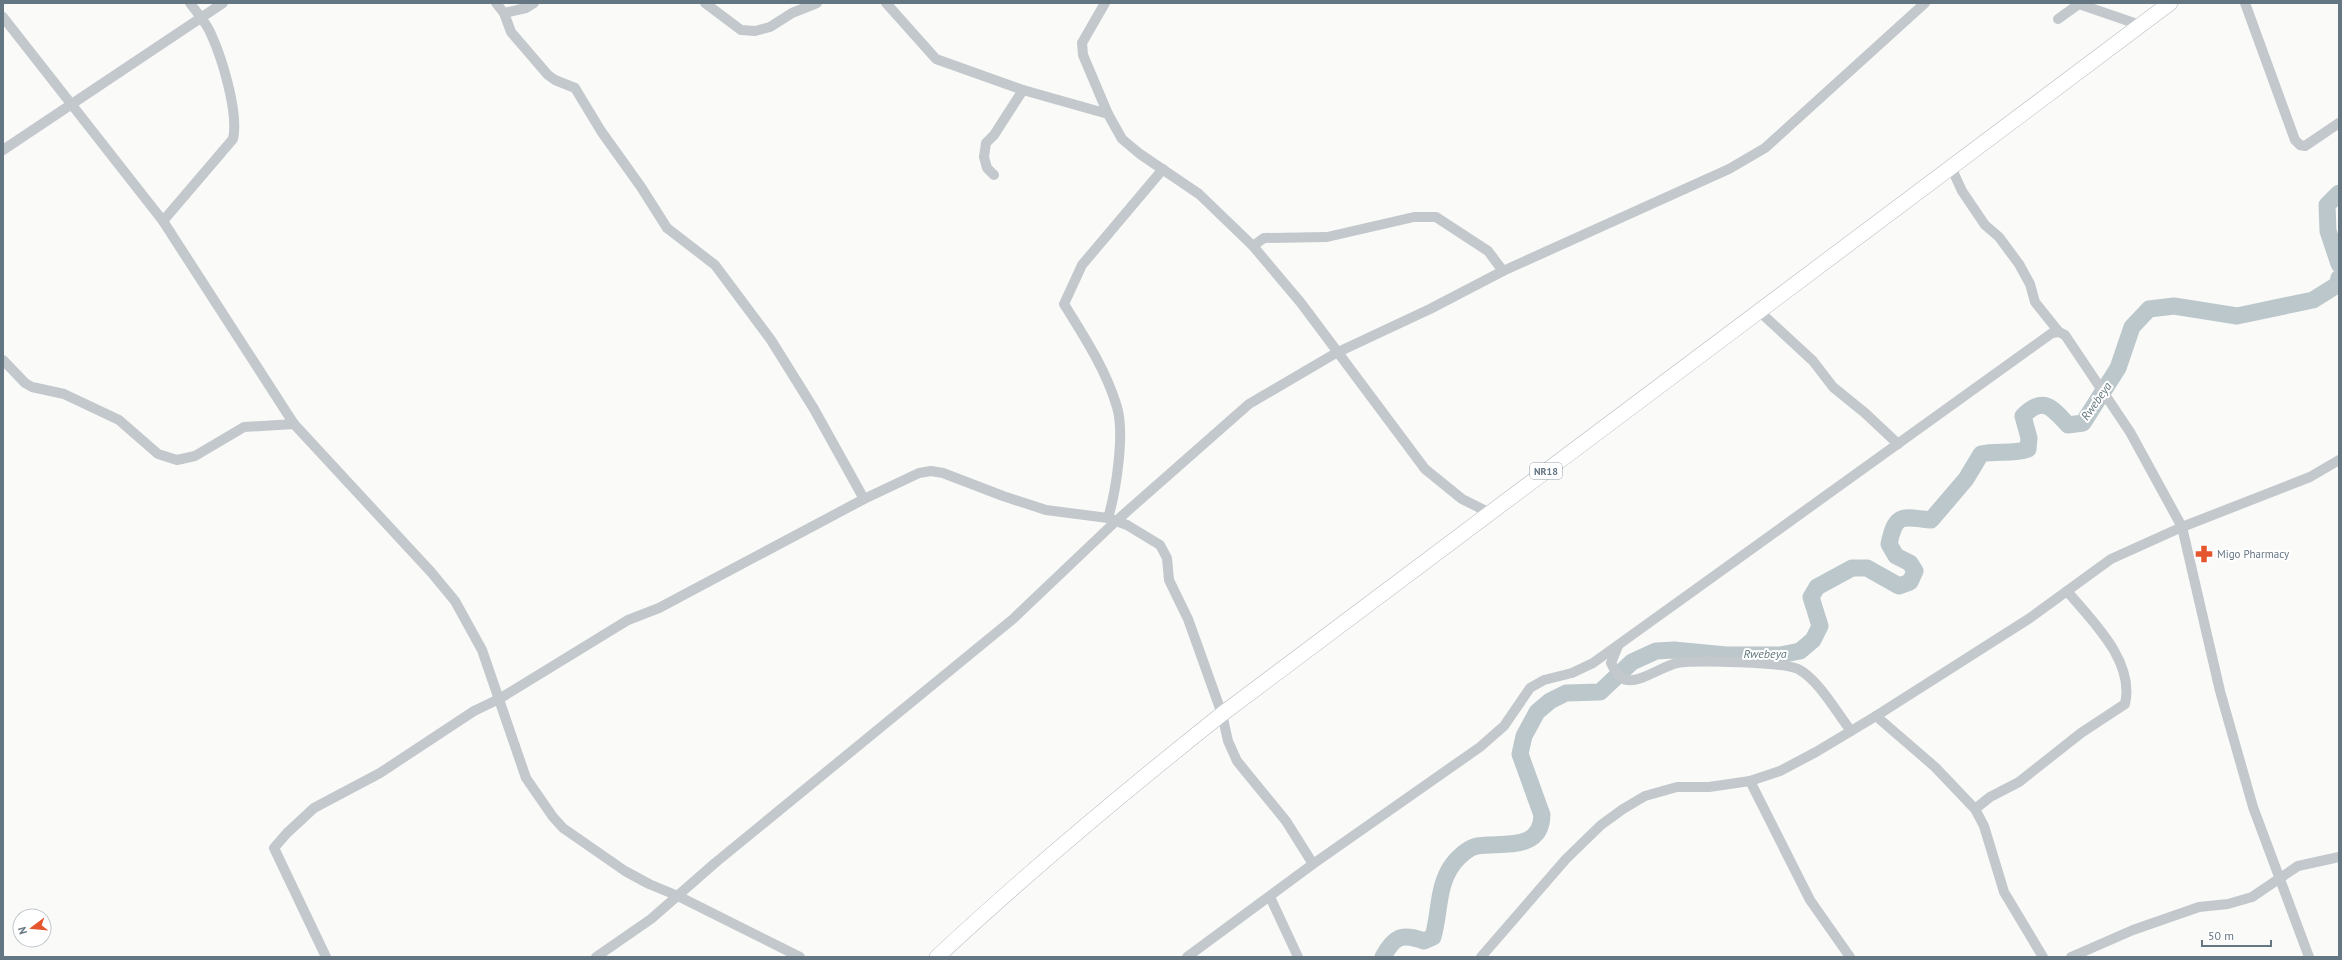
<svg xmlns="http://www.w3.org/2000/svg" width="2342" height="960" font-family="'PT Sans',sans-serif">
  <rect width="100%" height="100%" fill="#fafaf8"/>
  <g fill="none" stroke-linecap="round" stroke-linejoin="round">
    <g stroke="#bbc7cb" stroke-width="17">
      <path d="M2339 193 2327 205 2328 231 2339 264"/>
      <path d="M1383 957C1394 936 1402 933 1424 941L1433 937C1440 913 1437 885 1453 864 1458 857 1468 848 1477 846 1502 842 1541 852 1542 815L1520 754 1524 736 1537 712 1550 701 1566 693 1600 692 1632 662 1656 651 1674 650 1726 655H1780L1800 651 1813 640 1820 626 1811 597 1817 587 1852 568H1867L1899 586 1910 582 1915 571 1910 563 1896 556 1889 544C1896 512 1902 517 1931 520L1966 479 1981 454C1997 450 2012 455 2028 449L2029 438 2023 416C2043 396 2052 407 2068 425L2083 423 2118 368 2132 327 2149 309 2174 306 2237 316 2313 300 2337 285 2339 278"/>
    </g>
    <g stroke="#b5babe" stroke-width="16">
      <path id="primary" d="M937 957C1028 872 1124 792 1222 714L2170 3"/>
    </g>
    <g stroke="#c3c8cc" stroke-width="10">
      <path d="M496 3 504 13 526 8 534 3"/>
      <path d="M705 3 741 30 755 31 770 27 792 13 817 3"/>
      <path d="M886 3 936 59 1023 90 1108 114 1122 139 1140 154 1199 194 1253 246 1301 303 1425 469 1462 499 1490 513"/>
      <path d="M1105 3 1082 43 1083 55 1108 114"/>
      <path d="M2245 3 2295 140 2300 145 2305 146 2339 123"/>
      <path d="M504 13 511 32 548 75 555 80 575 88 601 131 641 187 667 228 715 265 771 340 814 409 864 499"/>
      <path d="M3 17 163 221 294 424 431 572 455 601 482 650 526 778 553 817 563 828 625 871 649 884 678 896 800 957"/>
      <path d="M2058 19 2079 4 2140 25"/>
      <path d="M3 150 223 3"/>
      <path d="M1951 167 1962 191 1985 225 1999 237 2019 264 2030 284 2035 302 2059 332"/>
      <path d="M994 175 987 168 984 157 986 143 994 135 1023 90"/>
      <path d="M163 221 233 139C239 113 222 58 211 34 206 22 197 13 190 3"/>
      <path d="M1253 246 1264 238 1327 237 1414 217H1436L1488 251 1503 271"/>
      <path d="M1759 311 1813 361 1833 387 1865 413 1898 444"/>
      <path d="M3 360 25 383 32 387 64 394 119 420 158 454 177 460 195 456 244 427 294 424"/>
      <path d="M1108 518C1116 491 1125 434 1117 407 1106 370 1084 336 1064 304L1082 265 1163 169"/>
      <path d="M1618 646 1611 663C1614 669 1619 679 1627 680 1639 683 1663 666 1677 663 1695 660 1783 662 1798 669 1818 679 1837 713 1851 731"/>
      <path d="M1876 716 1935 767 1975 809 1984 826 2004 892 2043 957"/>
      <path d="M1750 781 1810 900 1850 957"/>
      <path d="M1975 809 1990 797 2019 782 2081 733 2125 704C2135 661 2092 621 2067 591"/>
      <path d="M1270 897 1298 957"/>
      <path d="M326 957 274 848 287 833 314 808 380 773 474 711 499 699 628 620 659 608 864 499 919 473 931 471 943 473 1003 496 1046 510 1108 518 1127 525 1160 545 1167 558 1169 580 1188 619 1222 714 1228 741 1237 761 1286 821 1313 864"/>
      <path d="M596 957 651 919 715 863 1013 619 1115 522 1249 404 1336 353 1430 309 1503 271 1729 169 1765 148 1925 3"/>
      <path d="M1187 957 1313 864 1480 747 1504 726 1530 688 1544 680 1572 673 1593 663 2052 333 2059 332 2065 335 2130 432 2182 527 2220 691 2253 807 2309 957"/>
      <path d="M1481 957 1566 859 1601 825 1623 809 1645 796 1677 787H1709L1750 781 1780 771 1816 752 1876 716 2030 618 2111 559 2182 527 2310 477 2339 460"/>
      <path d="M2071 957 2133 930 2199 907 2228 904 2252 897 2298 866 2339 857"/>
    </g>
    <use href="#primary" stroke="#fff" stroke-width="15"/>
  </g>
  <defs>
    <g id="pharmacy-bare" transform="scale(1.38)"><path d="M-2-6h4v4h4v4h-4v4h-4v-4h-4v-4h4Z" fill="#e4572e" stroke="#fff" stroke-width="2.5" paint-order="stroke"/></g>
  </defs>
  <g fill-rule="evenodd">
    <use href="#pharmacy-bare" x="2204" y="554"/>
  </g>
  <g text-anchor="middle" dominant-baseline="central" stroke-width="4" stroke-linejoin="round" paint-order="stroke">
    <rect fill="#fff" stroke="#939fa8" stroke-width="1" x="1530" y="463" width="32" height="16" rx="3"/>
    <g font-size="10" font-weight="bold" fill="#657683">
      <text x="1546" y="471">NR18</text>
    </g>
    <g font-size="11" fill="#657683" stroke="#fff" text-anchor="start">
      <text x="2217" y="554">Migo Pharmacy</text>
    </g>
    <g font-size="12" font-style="italic" fill="#60757c" stroke="#fff">
      <text transform="translate(2096 401) rotate(-55)">Rwebeya</text>
      <text x="1765" y="653">Rwebeya</text>
    </g>
  </g>
  <rect width="2342" height="960" fill="none" stroke="#657683" stroke-width="8"/>
  <g transform="translate(32 928) rotate(254)"><circle r="19" fill="#ffffff" stroke="#c1c8cd"/>
  <path d="M0-3L7 15L0 10L-7 15Z" fill="#e4572e"/>
  <text y="-6" font-size="11" font-weight="bold" text-anchor="middle" fill="#657683">N</text>
  </g>
  <path d="M2202 940v6h69v-6" fill="none" stroke="#657683" stroke-width="2"/>
  <text x="2208" y="940" font-size="12" fill="#657683" stroke="#ffffff" stroke-width="3" paint-order="stroke">50 m</text>
</svg>
